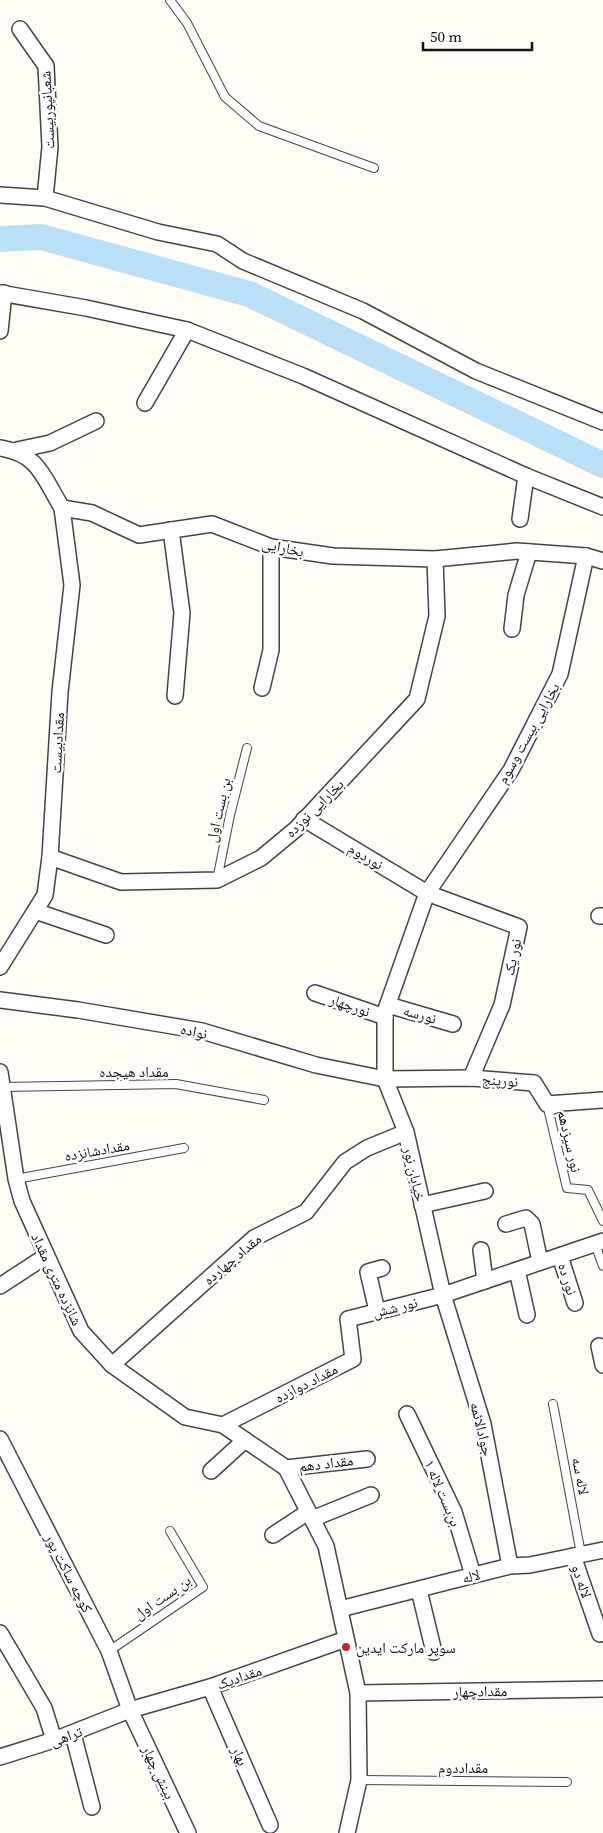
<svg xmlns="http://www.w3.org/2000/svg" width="603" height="1833" font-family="'Source Serif 4','Noto Naskh Arabic',serif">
  <rect width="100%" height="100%" fill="#fffdf5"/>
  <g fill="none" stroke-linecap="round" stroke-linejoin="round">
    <path stroke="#b9e0f7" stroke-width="26" d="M0 239 41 237 249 294 603 465"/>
    <g stroke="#444" stroke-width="10">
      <g id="service">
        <path d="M170 0 187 23 225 97 259 126 374 168"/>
        <path d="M217 880 230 815 247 748"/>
        <path d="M3 1087 176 1084 264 1100"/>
        <path d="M547 1104 567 1188 588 1190 603 1221"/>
        <path d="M16 1179 184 1148"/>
        <path d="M595 1244 603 1266"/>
        <path d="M553 1404 581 1554"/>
        <path d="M109 1651 203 1587 170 1531"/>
        <path d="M359 1780 567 1782"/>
      </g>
    </g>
    <g stroke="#444" stroke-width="18">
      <g id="minor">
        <path d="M20 29 46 66 50 147 45 198"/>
        <path d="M0 195 45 198 158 232 217 244 243 261 363 311 476 371 603 422"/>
        <path d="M0 293 86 308 187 330 303 376 526 476 603 507"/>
        <path d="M0 331 4 293"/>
        <path d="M145 403 187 330"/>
        <path d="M0 448C39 454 43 477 62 508L92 513 139 535 212 524 271 547 333 556 435 559 517 551 586 556 603 561"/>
        <path d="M17 450 50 443 96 421"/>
        <path d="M520 519 526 476"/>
        <path d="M171 530 182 613 175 696"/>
        <path d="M586 556 560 674 511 770 427 893 385 1012V1079L406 1132 443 1295 603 1241"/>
        <path d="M512 629 516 595 529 552"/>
        <path d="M262 688 271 650V547"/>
        <path d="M304 819 427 893 519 927 502 1005 471 1078"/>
        <path d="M50 857 121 882 217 880 261 858 296 829 417 699 437 616 435 559"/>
        <path d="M35 911 106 935"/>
        <path d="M599 916H603"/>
        <path d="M0 967 45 895 50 857 60 692 72 585 62 508"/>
        <path d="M315 993 385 1017"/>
        <path d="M0 1000 78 1010 202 1031 316 1065 385 1079 471 1078 534 1083 547 1104 603 1100"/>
        <path d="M388 1005 453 1024"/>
        <path d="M0 1072 16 1179 22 1201 81 1331 112 1365 185 1417 223 1425 286 1468 326 1546 358 1693 359 1780 347 1833"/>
        <path d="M422 1205 485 1191"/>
        <path d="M506 1224 526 1218 532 1224 540 1262"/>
        <path d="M481 1250 485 1281"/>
        <path d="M560 1256 575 1303"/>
        <path d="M517 1270 527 1315"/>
        <path d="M0 1286 46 1256"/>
        <path d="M377 1311 368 1272 382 1268"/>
        <path d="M599 1346 603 1365"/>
        <path d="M112 1365 254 1238 306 1212 345 1162 367 1148 406 1132"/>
        <path d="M407 1414 454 1512 473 1575"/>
        <path d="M223 1425 353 1359 348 1319 443 1295 483 1424 510 1566"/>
        <path d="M0 1439 109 1651 130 1710 188 1833"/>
        <path d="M286 1468 367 1459"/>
        <path d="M211 1471 245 1440"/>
        <path d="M312 1519 371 1495"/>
        <path d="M273 1535 308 1512"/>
        <path d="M573 1556 600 1634"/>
        <path d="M419 1590 434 1652"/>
        <path d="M340 1609 510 1566 530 1565 603 1550"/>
        <path d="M0 1633 44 1708 54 1740"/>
        <path d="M210 1687 270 1825"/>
        <path d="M358 1693 603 1689"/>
        <path d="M73 1734 92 1807"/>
        <path d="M0 1757 54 1740 130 1710 210 1687 346 1639"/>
      </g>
    </g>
    <use href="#service" stroke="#fff" stroke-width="8"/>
    <use href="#minor" stroke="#fff" stroke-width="15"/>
  </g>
  <circle fill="#c4262e" stroke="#fff" stroke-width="2" cx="346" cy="1647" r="5"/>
  <g text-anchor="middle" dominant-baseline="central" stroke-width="5" stroke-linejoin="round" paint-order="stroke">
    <g font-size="15" fill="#111" stroke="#fff">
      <text transform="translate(47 110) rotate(-93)">شعبانپوربیست</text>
      <text transform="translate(283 547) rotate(12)">بخارایی</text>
      <text transform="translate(528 733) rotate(-61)">بخارایی بیست وسوم</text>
      <text transform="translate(57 743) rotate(-87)">مقدادبیست</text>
      <text transform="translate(314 808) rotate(-45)">بخارایی نوزده</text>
      <text transform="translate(218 810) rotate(-77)">بن بست اول</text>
      <text transform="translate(366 856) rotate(31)">نوردوم</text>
      <text transform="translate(512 957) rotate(-78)">نور یک</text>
      <text transform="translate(350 1005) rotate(19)">نورچهار</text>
      <text transform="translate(420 1014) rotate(16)">نورسه</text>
      <text transform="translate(194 1031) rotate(12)">نواده</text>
      <text x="134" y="1071">مقداد هیجده</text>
      <text transform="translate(500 1080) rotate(4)">نورپنج</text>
      <text transform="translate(570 1141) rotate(77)">نور سیزدهم</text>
      <text transform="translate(97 1150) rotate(-10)">مقدادشانزده</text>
      <text transform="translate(415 1174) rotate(77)">خیابان نور</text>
      <text transform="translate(232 1259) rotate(-40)">مقداد چهارده</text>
      <text transform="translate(57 1279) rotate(65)">شانزده متری مقداد</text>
      <text transform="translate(568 1279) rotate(73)">نور ده</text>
      <text transform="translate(395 1307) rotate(-14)">نور شش</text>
      <text transform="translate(306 1383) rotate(-27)">مقداد دوازده</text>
      <text transform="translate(482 1429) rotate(76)">جوادالائمه</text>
      <text transform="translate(326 1463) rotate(-7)">مقداد دهم</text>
      <text transform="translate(581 1476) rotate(79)">لاله سه</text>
      <text transform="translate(443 1493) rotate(67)">بن‌بست لاله ۱</text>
      <text transform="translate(69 1573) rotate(63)">کوچه ساکت پور</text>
      <text transform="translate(471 1576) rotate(-15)">لاله</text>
      <text transform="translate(582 1581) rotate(71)">لاله دو</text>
      <text transform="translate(162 1597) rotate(-35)">بن بست اول</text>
      <text transform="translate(239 1677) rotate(-19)">مقدادیک</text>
      <text transform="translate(480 1691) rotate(-1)">مقدادچهار</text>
      <text transform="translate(66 1736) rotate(-20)">تراهی</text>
      <text transform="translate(240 1756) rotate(66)">بهار</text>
      <text x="463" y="1767">مقداددوم</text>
      <text transform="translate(159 1772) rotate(65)">بینش چهار</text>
    </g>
    <g font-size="15" fill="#111" stroke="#fff" text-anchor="start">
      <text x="356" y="1647">سوپر مارکت ایدین</text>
    </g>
  </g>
  <path d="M423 42v8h109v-8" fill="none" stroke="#111111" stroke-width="2.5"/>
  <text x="430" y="42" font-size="15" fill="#111111" stroke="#ffffff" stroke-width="4" paint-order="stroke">50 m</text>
</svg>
